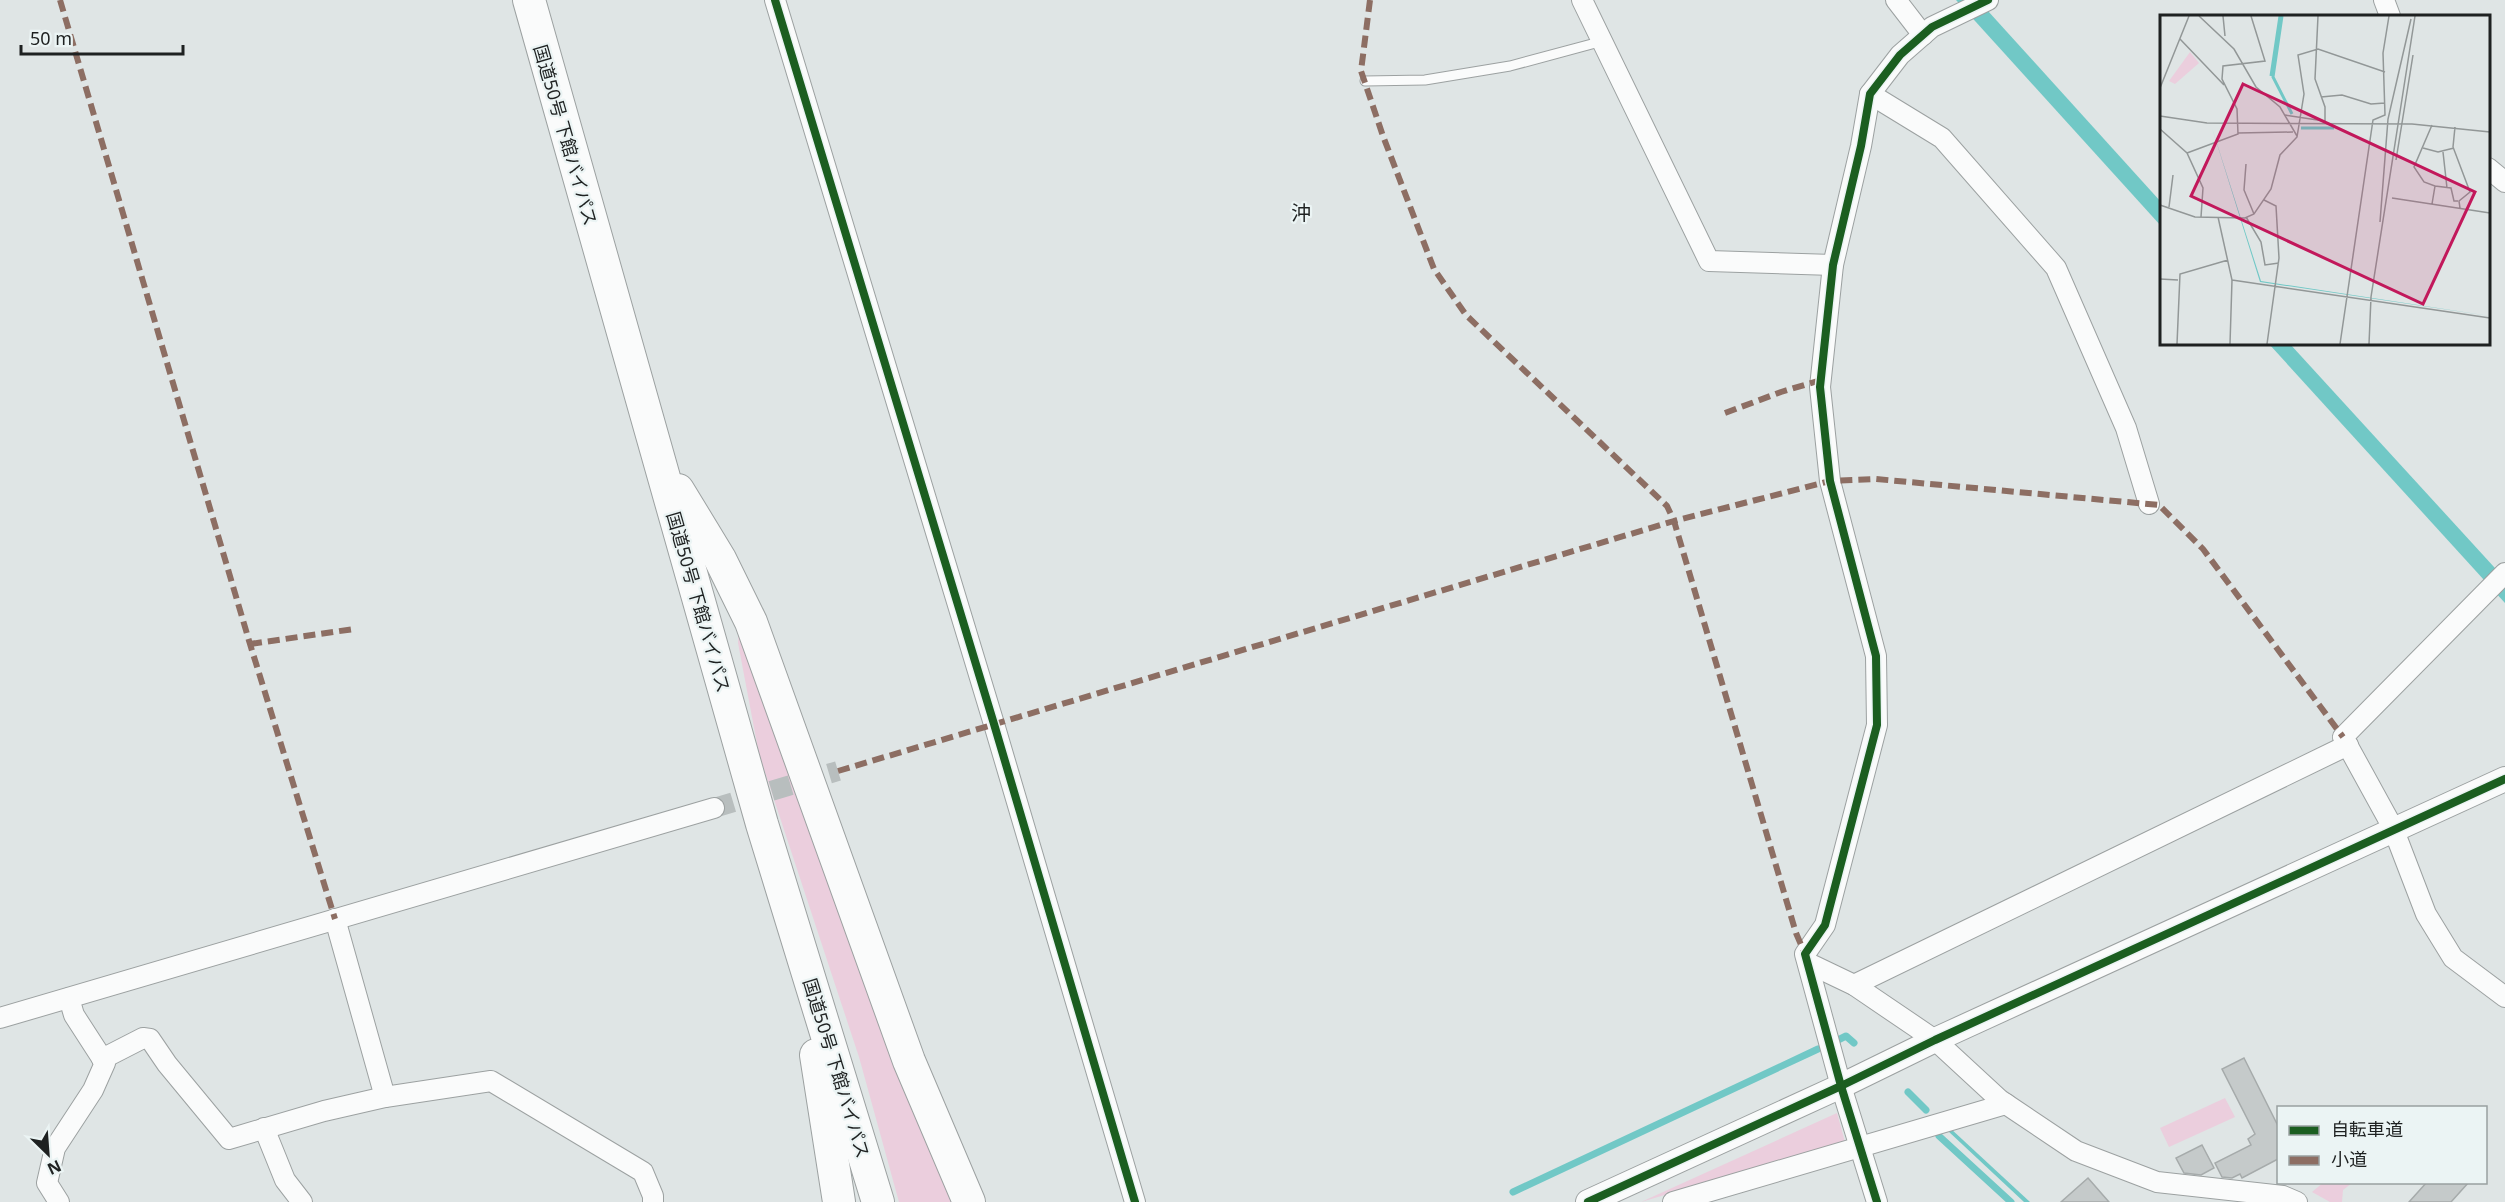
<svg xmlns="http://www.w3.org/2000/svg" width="2505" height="1202" font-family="'Noto Sans','Noto Sans JP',sans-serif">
  <rect width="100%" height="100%" fill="#dfe5e5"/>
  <g fill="#ebcedd">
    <path d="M739 626 961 1202H899L859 1057 759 754 738 643Z"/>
    <path d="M2225 1098 2235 1117 2169 1147 2160 1128Z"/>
    <path d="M1837 1113 1845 1142 1641 1202Z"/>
    <path d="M2324 1182H2352V1183L2343 1190 2342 1202H2330L2312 1192Z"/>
  </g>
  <g fill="#71c8c6">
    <path d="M1956 0H1978L2161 202V226Z"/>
    <path d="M2269 344H2290L2505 579V603Z"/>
    <path d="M1950 1128 2030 1202H2024L1948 1131Z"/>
  </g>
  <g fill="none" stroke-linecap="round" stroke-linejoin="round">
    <g stroke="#71c8c6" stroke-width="7">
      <path d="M1838 1040 1846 1036 1854 1043"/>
      <path d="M1908 1092 1926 1110"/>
      <path d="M1939 1136 2011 1202"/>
      <path d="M1513 1192 1818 1049"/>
    </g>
  </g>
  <g fill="#c5caca" stroke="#a6abab" stroke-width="1.5">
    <path d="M2244 1058 2278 1126V1159L2242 1178 2240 1174 2232 1178 2222 1177 2215 1163 2251 1145 2248 1139 2255 1134 2222 1069Z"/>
    <path d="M2202 1145 2214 1168 2201 1175 2184 1173 2176 1158Z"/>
    <path d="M2088 1178 2109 1202H2061Z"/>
    <path d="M2427 1182H2469L2451 1202H2409Z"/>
  </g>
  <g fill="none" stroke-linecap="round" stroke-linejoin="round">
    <path stroke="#b8bebe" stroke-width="20" stroke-dasharray="20 10" stroke-linecap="butt" d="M714 808 838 771"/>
    <g stroke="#9ca1a1" stroke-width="11">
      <path id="service" d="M1365 81 1425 80 1510 66 1603 41"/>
    </g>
    <g stroke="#9ca1a1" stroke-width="22">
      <g id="minor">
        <path d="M775 0 994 724 1135 1202"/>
        <path d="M1582 0 1709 261 1833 265"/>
        <path d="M1896 0 1923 35"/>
        <path d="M2384 0 2390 16"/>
        <path d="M1870 94 1942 138 2056 268 2126 428 2149 504"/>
        <path d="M2488 168 2505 182"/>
        <path d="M2505 573 2343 737 2393 828 2426 914 2453 958 2505 997"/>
        <path d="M335 919 385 1097 491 1081 643 1172 653 1196V1202"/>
        <path d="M1808 963 1854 985 1935 1040 2000 1100 2076 1151 2157 1182 2283 1196 2297 1202"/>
        <path d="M1854 985 2348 745"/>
        <path d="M0 1018 714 808"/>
        <path d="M102 1059 143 1038 150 1039 167 1064 229 1139 324 1111 385 1097"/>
        <path d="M264 1128 285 1180 302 1202"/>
        <path d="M59 1202 47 1183 55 1148 93 1090 105 1063 74 1015 69 998"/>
        <path d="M1673 1202 2006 1104"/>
        <path d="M1877 1202 1841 1086 1805 954 1825 925 1877 725 1876 656 1830 481 1820 387 1833 265 1861 146 1870 94 1900 55 1932 27 1988 0"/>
      </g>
    </g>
    <g stroke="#9ca1a1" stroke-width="26">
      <path id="tertiary" d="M1588 1202 1841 1086 1935 1040 2505 779"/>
    </g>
    <g stroke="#9ca1a1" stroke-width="34">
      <g id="trunk">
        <path d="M529 0 762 824 878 1202"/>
        <path d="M678 490 720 559 751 622 909 1061 969 1202"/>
        <path d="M816 1055 839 1202"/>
      </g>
    </g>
    <use href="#service" stroke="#fafbfb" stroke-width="9"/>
    <use href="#minor" stroke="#fafbfb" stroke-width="20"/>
    <use href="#tertiary" stroke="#fafbfb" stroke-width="24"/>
    <use href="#trunk" stroke="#fafbfb" stroke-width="32"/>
    <g stroke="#8d6e63" stroke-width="6" stroke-dasharray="12 6" stroke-linecap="butt">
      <path d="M60 0 250 644 335 919"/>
      <path d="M1370 0 1361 71 1383 136 1434 269 1466 315 1667 506 1674 521 1796 933 1805 954"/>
      <path d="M1725 413 1781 392 1821 380"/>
      <path d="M250 644 354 629"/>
      <path d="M838 771 1674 521 1830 481 1876 479 2159 505 2203 549 2343 737"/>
    </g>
    <g stroke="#ebf4f4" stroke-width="11">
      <g id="cycleway">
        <path d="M775 0 994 724 1135 1202"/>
        <path d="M1588 1202 1841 1086 1935 1040 2505 779"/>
        <path d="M1877 1202 1841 1086 1805 954 1825 925 1877 725 1876 656 1830 481 1820 387 1833 265 1861 146 1870 94 1900 55 1932 27 1988 0"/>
      </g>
    </g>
    <use href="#cycleway" stroke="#1b5e20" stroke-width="8"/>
  </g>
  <g text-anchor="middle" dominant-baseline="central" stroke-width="4.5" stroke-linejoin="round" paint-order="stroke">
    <g font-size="18" fill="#1e2121" stroke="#ebf4f4">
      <text transform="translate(566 135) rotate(74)">国道50号 下館バイパス</text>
      <text transform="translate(699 602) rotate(74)">国道50号 下館バイパス</text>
      <text transform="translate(837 1068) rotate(73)">国道50号 下館バイパス</text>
    </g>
    <g font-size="20" fill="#1e2121" stroke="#ebf4f4">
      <text x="1301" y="212">沖</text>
    </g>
  </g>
  <g transform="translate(2160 15)">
    <rect width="330" height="330" fill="#dfe5e5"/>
    <path d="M30 37 39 48 15 69 9 66Z" fill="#ebcedd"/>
    <path d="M52 113 101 266 330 301 100 267Z" fill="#71c8c6"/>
    <path fill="none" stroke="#71c8c6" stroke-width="3" d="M122 1 113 62 132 99M111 61 120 1M141 113H174"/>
    <path fill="none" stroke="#929797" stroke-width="1.5" d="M39 1 74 34 96 72 120 92 137 121M63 1 65 21M158 1 155 64 165 92V109M20 24 64 70M0 73 29 1M161 82 182 80 211 89 225 88M125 100 164 106M0 101 47 108 252 109 330 117M295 112 293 132 310 177 299 186 300 193M0 114 27 138 43 173 41 202M78 118 133 117M263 133 278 137 294 133M283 137 287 173M27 138 78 119 77 94 62 64 63 51 105 46 91 1M236 145 253 40M86 149 84 175 94 199M275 171 291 173 294 186H298M232 183 330 198M104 185 116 191 119 243 107 329M272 189 275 171 264 167 254 152 272 110M0 190 35 202 85 203 94 199 111 174 120 140 137 122 144 79 138 40 158 34 225 57M9 192 13 160M58 202 72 265 70 329M86 202 101 227 105 250 119 248M220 207 228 104 251 4M0 264 18 265M72 265 330 303M17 329 20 259 68 245M180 329 213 105 225 100 223 38 229 1M209 329 211 282 255 1"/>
    <path fill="#c2185b" fill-opacity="0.15" stroke="#c2185b" stroke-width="3" d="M83 69 315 177 263 289 31 181Z"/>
    <rect width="330" height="330" fill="none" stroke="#1e2121" stroke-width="3"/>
  </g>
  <rect x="2277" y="1106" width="210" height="78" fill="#ebf4f4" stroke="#99a0a0" stroke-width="1.5"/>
  <rect x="2289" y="1126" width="30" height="9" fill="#1b5e20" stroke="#99a0a0" stroke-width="1.5"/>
  <text x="2331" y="1136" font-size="18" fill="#1e2121">自転車道</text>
  <rect x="2289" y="1156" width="30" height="9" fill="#8d6e63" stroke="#99a0a0" stroke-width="1.5"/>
  <text x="2331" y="1166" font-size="18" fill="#1e2121">小道</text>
  <g transform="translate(48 1154) rotate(155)" stroke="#ebf4f4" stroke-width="4.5" paint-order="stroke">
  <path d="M0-4.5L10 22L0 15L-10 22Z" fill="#1e2121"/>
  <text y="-9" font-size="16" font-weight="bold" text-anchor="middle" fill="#1e2121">N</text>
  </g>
  <path d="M21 45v9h162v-9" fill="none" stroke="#1e2121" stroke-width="3"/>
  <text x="30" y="45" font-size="18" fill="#1e2121" stroke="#ebf4f4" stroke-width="4.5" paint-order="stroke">50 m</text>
</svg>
